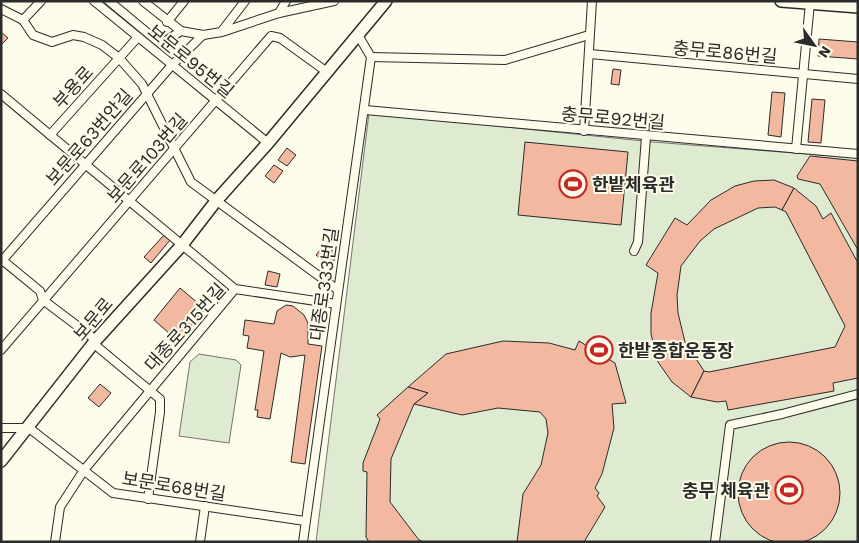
<svg xmlns="http://www.w3.org/2000/svg" width="859" height="543" font-family="'Work Sans','Noto Sans KR',sans-serif">
  <rect width="100%" height="100%" fill="#fdfbea"/>
  <g fill="#deebd1" stroke="#74746e">
    <path d="M369 113 653 142 858 158V542H316Z"/>
    <path d="M199 354 236 360 241 365 229 443 179 436 190 362Z"/>
  </g>
  <g fill="#f2b8a0" stroke="#2b2b2b">
    <path d="M1 32 8 38 1 45Z"/>
    <path d="M819 39 858 42V59L818 56Z"/>
    <path d="M613 69 621 70 619 85 611 84Z"/>
    <path d="M772 92 785 93 781 137 768 135Z"/>
    <path d="M812 99 825 100 821 143 808 142Z"/>
    <path d="M650 115 660 116 658 132 649 130Z"/>
    <path d="M525 142 628 152 621 225 518 215Z"/>
    <path d="M287 148 296 155 287 166 278 160Z"/>
    <path d="M810 156 858 161V250L820 184 798 179 797 176Z"/>
    <path d="M274 165 283 171 274 183 265 176Z"/>
    <path d="M774 180 794 188 782 210 775 207 758 208 714 229 700 241 681 266 677 295 678 313 685 342 704 371 691 397 672 382 658 362 651 334V313L658 273 646 265 675 218 687 225 711 200 735 186 754 181Z"/>
    <path d="M794 188 816 206 823 219 831 213 858 263V378L833 383 834 391 728 410 726 401 717 402 691 397 704 371 709 372 835 347 845 326 786 212 782 210Z"/>
    <path d="M164 235 170 240 151 263 144 257Z"/>
    <path d="M324 245 334 252 331 256 335 259 330 266 316 255Z"/>
    <path d="M268 271 280 274 277 287 265 285Z"/>
    <path d="M180 288 205 309 178 341 154 320Z"/>
    <path d="M286 305 293 306 304 315 308 323V344L322 346 305 464 291 462 305 355 290 357 281 353 270 419 257 417 258 410H255L264 351 247 348 249 336 243 335 245 320 274 324 277 311Z"/>
    <path d="M503 341 549 343 575 350 579 341 615 363 626 403 612 404 614 428 602 474 595 488 599 493 597 496 605 507 584 542H517L523 494 541 465 548 433 546 419 540 412 498 408 462 415 414 404 428 393 408 387 446 354Z"/>
    <path d="M100 384 111 393 99 407 88 398Z"/>
    <path d="M408 387 428 393 414 404 391 459 390 502 419 540 424 542H369L366 537 367 472 363 471V463L380 419 377 415Z"/>
    <circle cx="789" cy="493" r="51"/>
  </g>
  <g fill="none" stroke-linecap="round" stroke-linejoin="round">
    <g stroke="#2b2b2b" stroke-width="10">
      <g id="street">
        <path d="M94 1 268 143"/>
        <path d="M109 1 161 44 181 31"/>
        <path d="M143 1 181 31 203 35 222 32 279 13 334 1"/>
        <path d="M1 9 23 20 33 35 52 42 73 35 84 37 102 45 119 58 142 84 191 182 338 290"/>
        <path d="M279 13 286 1"/>
        <path d="M23 20 41 1"/>
        <path d="M167 22 184 1"/>
        <path d="M222 31 245 1"/>
        <path d="M590 54 858 79"/>
        <path d="M371 57 505 60 589 35"/>
        <path d="M1 94 235 289"/>
        <path d="M365 110 858 154"/>
        <path d="M584 131 592 1"/>
        <path d="M50 135 138 37"/>
        <path d="M796 149 810 3"/>
        <path d="M634 251 638 242 646 137"/>
        <path d="M1 259 40 291 43 300 96 340"/>
        <path d="M1 262 172 65 203 35"/>
        <path d="M94 344 160 399V412L148 499"/>
        <path d="M1 350 271 36 280 38 327 72"/>
        <path d="M1 428H29L113 493 305 521"/>
        <path d="M55 542 60 507 84 470 235 289 336 304"/>
        <path d="M200 542 205 506"/>
        <path d="M303 542 371 57 358 35"/>
        <path d="M715 542 730 425 782 414 858 394"/>
      </g>
    </g>
    <g stroke="#2b2b2b" stroke-width="14">
      <g id="secondary">
        <path d="M781 1 858 7"/>
        <path d="M1 461 96 340 182 245 216 201 268 143 386 1"/>
      </g>
    </g>
    <use href="#street" stroke="#fdfbea" stroke-width="8"/>
    <use href="#secondary" stroke="#fdfbea" stroke-width="11"/>
  </g>
  <defs>
    <g id="stadium-ring" transform="scale(1.4375)"><circle r="9.5" fill="#fdfbea" stroke="#c62828" stroke-width="1.5"/><path d="M0-5a6.5 5 0 1 0 0 10a6.5 5 0 1 0 0-10ZM-3.5-1.8h7v3.6h-7Z" fill="#c62828"/></g>
  </defs>
  <g fill-rule="evenodd">
    <use href="#stadium-ring" x="573" y="184"/>
    <use href="#stadium-ring" x="599" y="350"/>
    <use href="#stadium-ring" x="789" y="490"/>
  </g>
  <g text-anchor="middle" dominant-baseline="central" stroke-width="4" stroke-linejoin="round" paint-order="stroke">
    <g font-size="18" fill="#2b2b2b" stroke="#fdfbea">
      <text transform="translate(725 52) rotate(5)">충무로86번길</text>
      <text transform="translate(191 61) rotate(39)">보문로95번길</text>
      <text transform="translate(73 87) rotate(-48)">부용로</text>
      <text transform="translate(613 118) rotate(5)">충무로92번길</text>
      <text transform="translate(89 137) rotate(-49)">보문로63번안길</text>
      <text transform="translate(147 158) rotate(-49)">보문로103번길</text>
      <text transform="translate(324 284) rotate(-82)">대종로333번길</text>
      <text transform="translate(93 319) rotate(-50)">보문로</text>
      <text transform="translate(185 327) rotate(-48)">대종로315번길</text>
      <text transform="translate(174 486) rotate(9)">보문로68번길</text>
    </g>
    <g font-size="18" font-weight="bold" fill="#2b2b2b" stroke="#fdfbea" text-anchor="start">
      <text x="592" y="184">한밭체육관</text>
      <text x="618" y="350">한밭종합운동장</text>
      <text x="770" y="490" text-anchor="end">충무 체육관</text>
    </g>
  </g>
  <rect width="859" height="543" fill="none" stroke="#2b2b2b" stroke-width="5"/>
  <g transform="translate(814 45) rotate(123)" stroke="#fdfbea" stroke-width="4" paint-order="stroke">
  <path d="M0-4L9 19L0 12L-9 19Z" fill="#2b2b2b"/>
  <text y="-8" font-size="14" font-weight="bold" text-anchor="middle" fill="#2b2b2b">N</text>
  </g>
</svg>
